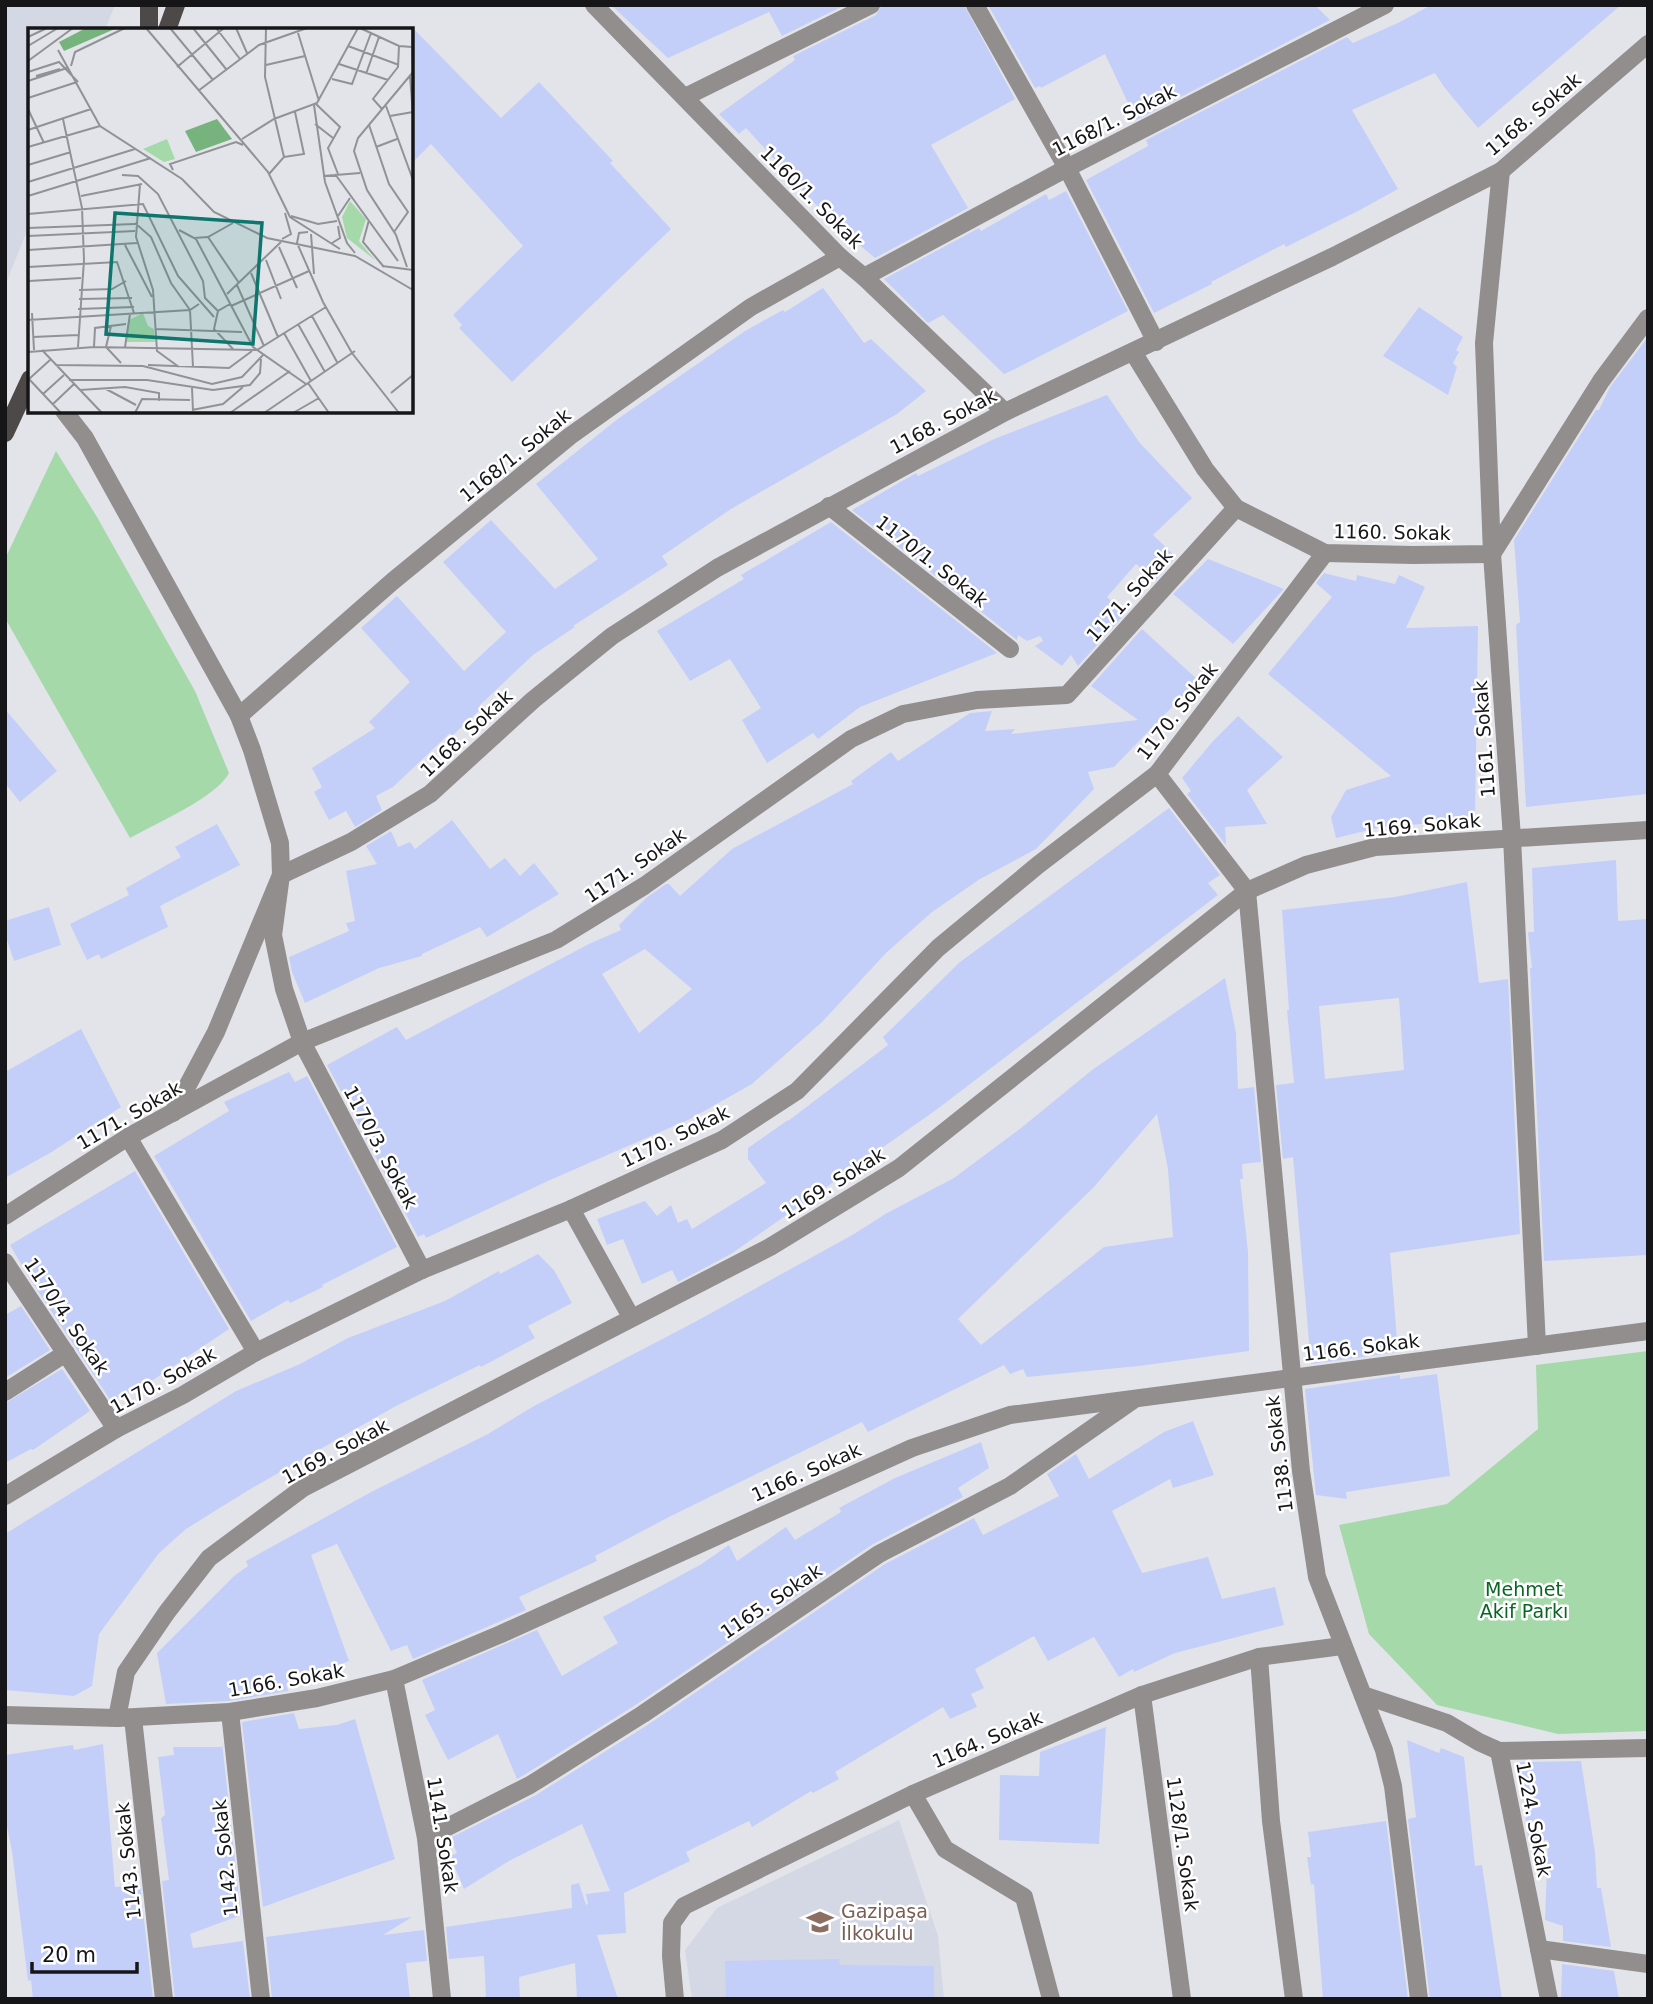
<svg xmlns="http://www.w3.org/2000/svg" width="1653" height="2004" font-family="'DejaVu Sans',sans-serif">
  <rect width="100%" height="100%" fill="#e3e4ea"/>
  <g fill="#d4d8e4">
    <path d="M5 5H115L105 30H30V223L5 286Z"/>
    <path d="M899 1820 938 1936 944 1999H692L685 1950 717 1908Z"/>
  </g>
  <g fill="#a5d9aa">
    <path d="M56 451 97 517 195 691 229 773C217 797 155 824 130 838L5 618V559Z"/>
    <path d="M1648 1351V1731L1558 1734 1437 1705 1369 1634 1339 1525 1447 1504 1538 1429 1536 1365Z"/>
  </g>
  <g fill="#c3cff9" fill-rule="evenodd">
    <path d="M611 5H845L782 36 769 12 668 58Z"/>
    <path d="M882 5H964L1015 99 931 145 968 208 875 258 830 220 746 128 739 134 719 114 795 60 793 56 876 15Z"/>
    <path d="M988 5H1315L1330 20 1136 120 1105 54 1041 88 1040 86 1035 88Z"/>
    <path d="M1431 5H1621L1478 128 1444 87 1435 73 1352 110 1398 189 1360 210 1286 247 1284 244 1211 282 1212 284 1154 313 1086 180 1148 146 1146 140 1347 37 1353 43 1400 22Z"/>
    <path d="M411 26 501 118 539 82 613 161 610 163 671 229 512 382 459 328 462 325 453 315 523 246 431 144 411 164Z"/>
    <path d="M1066 191 1128 311 1013 370 1004 374 943 315 928 323 884 279 979 228 981 231 1046 194 1049 200Z"/>
    <path d="M823 288 864 343 871 339 926 391 897 414 731 509 662 556 668 565 573 626 575 627 533 655 480 705 482 708 452 736 450 733 393 787 376 796 382 810 355 827 346 811 329 820 314 792 322 787 312 768 375 728 369 722 410 682 361 628 397 596 464 671 506 632 443 562 491 520 555 589 598 559 536 484 619 418 745 331 783 310 785 312Z"/>
    <path d="M1419 307 1463 337 1456 350 1459 352 1453 363 1457 367 1448 395 1383 356Z"/>
    <path d="M1648 337V794L1526 807 1516 625 1520 622 1514 540 1596 410H1599L1610 387Z"/>
    <path d="M1107 395 1139 442 1192 498 1153 535 1176 557 1156 580 1136 564 1107 597 1125 614 1078 666 1071 655 1062 666 1035 646 1043 641 1040 636 1027 641 1018 635 1017 640 852 510 916 473 918 476 994 439Z"/>
    <path d="M831 522 997 653 860 707 818 739 813 733 767 763 742 720 761 708 730 659 690 681 657 631 744 579 741 575Z"/>
    <path d="M1208 559 1284 589 1233 644 1173 594Z"/>
    <path d="M1324 573 1356 581 1357 575 1395 584 1399 575 1425 587 1406 628 1478 626 1475 818 1432 820V823L1377 828 1336 838 1331 817 1346 790 1391 776 1268 674 1332 597 1316 583Z"/>
    <path d="M1142 629 1198 680 1114 767 1088 772 1094 789 1036 849 980 879 932 912 886 953 822 1022 752 1084 690 1119 550 1180 426 1238 424 1234 418 1237 327 1065 397 1027 406 1040 591 943 621 930 619 925 646 898 666 884H669L680 896 732 849 853 784 851 781 891 752 898 761 970 713 992 711 985 731 1015 729 1011 734 1138 720 1091 686ZM645 949 692 989 639 1033 602 974Z"/>
    <path d="M5 709 57 771 20 802 5 783Z"/>
    <path d="M1238 716 1283 757 1247 790 1267 824 1225 827 1226 845 1187 794 1191 791 1182 778 1214 740Z"/>
    <path d="M1169 808 1220 875 1208 883 1218 895 936 1110 731 1254 678 1282 672 1270 642 1284 623 1239 607 1245 597 1219 645 1201 657 1216 671 1205 678 1223 687 1219 692 1229 766 1183 748 1159V1148L788 1120V1121L888 1045 883 1037 960 962Z"/>
    <path d="M452 820 490 869 505 858 520 876 534 863 559 894 487 937 480 927 422 954V956L379 968 305 1003 292 972 289 957 349 931 346 923 355 921 346 871 377 864 366 846 391 831 398 847 410 842 415 849Z"/>
    <path d="M217 824 240 865 160 906 168 927 101 959 99 954 87 960 70 924 129 895 126 888 181 857 175 847Z"/>
    <path d="M1616 860 1618 921 1648 919V1255L1544 1261 1530 968H1532L1528 932H1534L1532 868Z"/>
    <path d="M1467 882 1479 983 1508 979 1520 1234 1390 1253 1398 1352 1311 1364 1293 1157 1283 1159 1276 1085 1294 1083 1287 1010H1289L1282 910 1395 897ZM1399 998 1404 1070 1325 1079 1319 1006Z"/>
    <path d="M49 907 61 945 14 961 5 934V921Z"/>
    <path d="M1225 978 1236 1033 1238 1089 1254 1087 1261 1162 1242 1164 1243 1179H1240L1248 1252 1249 1351 1139 1366 1027 1377 1023 1369 1010 1374 1004 1365 868 1432 862 1422 669 1517 595 1556 597 1561 519 1597 526 1610 413 1659 407 1645 391 1651 337 1544 311 1555 349 1661 286 1684 288 1691 229 1701 166 1704 157 1653 234 1576 248 1566 246 1561 373 1491 488 1434 534 1406 693 1323 854 1234 887 1213 954 1178 1021 1128 1092 1070ZM1157 1114 1168 1169 1173 1237 1104 1247 981 1345 958 1319 1093 1188Z"/>
    <path d="M81 1029 121 1107 50 1153 5 1178V1072Z"/>
    <path d="M289 1072 295 1082 307 1076 397 1247 322 1285 323 1287 290 1303 288 1300 251 1321 154 1156 229 1111 224 1102Z"/>
    <path d="M135 1171 229 1329 147 1384 111 1401 28 1276 10 1245Z"/>
    <path d="M538 1254 554 1270 572 1303 528 1326 535 1338 481 1367 480 1365 394 1407 247 1491 186 1529 159 1553 99 1634 92 1686 74 1696 5 1690V1534L236 1391 300 1364 348 1338 445 1301 499 1271 500 1274Z"/>
    <path d="M21 1306 50 1350 5 1378V1315Z"/>
    <path d="M62 1369 90 1411 33 1450 31 1449 5 1463V1403Z"/>
    <path d="M1437 1374 1450 1476 1346 1492 1347 1499 1316 1495 1305 1389 1400 1375V1379Z"/>
    <path d="M1193 1421 1214 1475 1173 1488 1170 1479 1112 1511 1142 1573 1208 1557 1222 1599 1275 1587 1284 1625 1175 1653 1134 1672 1133 1669 1119 1677 1094 1637 1048 1661 1034 1636 975 1669 984 1688 971 1694 977 1707 950 1719 943 1707 835 1772 839 1779 813 1793 811 1791 752 1827 749 1821 686 1852 690 1861 624 1893 626 1933 597 1935 618 1999H577L575 1963 519 1977 520 1999H486L484 1956 449 1959 446 1927 572 1908 571 1885 579 1883 586 1905 588 1904 586 1894 610 1891 582 1824 509 1861 464 1889 450 1856 457 1853 450 1838 536 1795 649 1724 885 1564 974 1518 983 1535 1059 1496 1047 1474 1076 1454 1089 1479 1164 1432Z"/>
    <path d="M981 1442 989 1468 958 1488 963 1497 873 1544 637 1704 524 1775 517 1779 498 1734 448 1760 425 1715 435 1710 422 1680 537 1630 562 1676 618 1643 603 1617 700 1565 729 1545 737 1561 786 1527 795 1540 841 1512 839 1508 895 1478Z"/>
    <path d="M294 1713 299 1729 337 1725 355 1719 395 1859 263 1907 242 1722Z"/>
    <path d="M1106 1727 1099 1844 999 1840 1000 1775 1039 1776 1040 1752Z"/>
    <path d="M1407 1740 1439 1753 1441 1748 1464 1757 1475 1866 1482 1865 1502 1999H1430L1408 1819 1416 1817Z"/>
    <path d="M222 1742 241 1915 190 1934 193 1948 243 1941 250 1999H175L162 1881 169 1880 161 1818 165 1815 158 1757 174 1755 173 1747H222Z"/>
    <path d="M103 1744 115 1887 140 1884 153 1999H33L31 1980 28 1981 12 1851 5 1817V1755L73 1745 74 1750Z"/>
    <path d="M1581 1761 1595 1852 1597 1888H1601L1611 1947 1563 1941V1926L1545 1920 1548 1840 1529 1842 1528 1839 1519 1762Z"/>
    <path d="M1386 1821 1408 1999H1323L1314 1884 1311 1885 1307 1857H1311L1308 1832Z"/>
    <path d="M412 1917 383 1935 424 1930 427 1961 406 1963 410 1999H272L266 1937Z"/>
    <path d="M839 1959 840 1965 934 1966V1999H726L725 1961Z"/>
    <path d="M1562 1964 1614 1971 1619 1999H1561Z"/>
  </g>
  <g fill="none" stroke-linecap="round" stroke-linejoin="round">
    <g stroke="#918e8d" stroke-width="18">
      <path d="M594 5 840 257 864 277 1005 412"/>
      <path d="M975 5 1067 168 1156 342"/>
      <path d="M685 97 871 5"/>
      <path d="M1501 171 1484 343 1492 554 1512 838 1537 1346"/>
      <path d="M864 277 1067 168 1385 5"/>
      <path d="M1133 352 1205 469 1236 508 1325 553 1413 555 1492 554 1601 381 1648 318"/>
      <path d="M64 411 85 438 239 716 252 750 280 843 281 875 273 935 284 989 302 1042 422 1270"/>
      <path d="M829 506 1010 649"/>
      <path d="M239 716 393 581 570 436 751 307 840 257"/>
      <path d="M1157 774 1247 891 1301 1471 1317 1577 1384 1750 1393 1786 1419 1999"/>
      <path d="M173 1113 216 1032 281 875 351 842 430 794 533 700 612 636 717 568 1005 412 1332 257 1501 171 1648 44"/>
      <path d="M128 1137 256 1352"/>
      <path d="M571 1209 631 1317"/>
      <path d="M5 1216 128 1137 302 1042 556 940 644 886 851 739 903 714 977 700 1067 695 1236 508"/>
      <path d="M5 1262 116 1429"/>
      <path d="M5 1392 66 1353"/>
      <path d="M5 1496 116 1429 183 1395 256 1352 422 1270 571 1209 722 1140 797 1091 938 948 1038 865 1157 774 1325 553"/>
      <path d="M1259 1657 1271 1821 1294 1999"/>
      <path d="M394 1679 426 1838 442 1999"/>
      <path d="M1142 1695 1182 1999"/>
      <path d="M1363 1695 1447 1723 1479 1742 1499 1751 1648 1748"/>
      <path d="M230 1712 261 1999"/>
      <path d="M5 1715 117 1718 230 1712 317 1698 394 1679 501 1634 912 1448 1010 1415 1648 1331"/>
      <path d="M117 1718 126 1672 167 1612 209 1558 303 1488 770 1247 899 1168 1247 891 1306 865 1375 847 1648 830"/>
      <path d="M133 1718 164 1999"/>
      <path d="M1499 1751 1549 1999"/>
      <path d="M913 1794 945 1849 1024 1897 1051 1999"/>
      <path d="M426 1838 530 1785 643 1714 879 1554 1010 1486 1133 1400"/>
      <path d="M1539 1949 1648 1964"/>
      <path d="M675 1999 671 1956 672 1923 684 1906 913 1794 1142 1695 1259 1657 1342 1646"/>
    </g>
    <g stroke="#4d4948" stroke-width="18">
      <path d="M149 5V30"/>
      <path d="M167 30 176 5"/>
      <path d="M5 433 30 379"/>
    </g>
  </g>
  <defs>
    <g id="school-bare" transform="scale(2.1)"><path d="M0-5L7-2L0 1L-7-2ZM-4 1L0 2.5L4 1V4Q0 6-4 4Z" fill="#8d6e63" stroke="#fff" stroke-width="2.5" paint-order="stroke"/></g>
  </defs>
  <g fill-rule="evenodd">
    <use href="#school-bare" x="820" y="1922"/>
  </g>
  <g text-anchor="middle" dominant-baseline="central" stroke-width="5" stroke-linejoin="round" paint-order="stroke">
    <g font-size="19" fill="#161618" stroke="#fff">
      <text transform="translate(1533 114) rotate(-40)">1168. Sokak</text>
      <text transform="translate(1114 120) rotate(-27)">1168/1. Sokak</text>
      <text transform="translate(812 197) rotate(45)">1160/1. Sokak</text>
      <text transform="translate(943 421) rotate(-28)">1168. Sokak</text>
      <text transform="translate(515 455) rotate(-39)">1168/1. Sokak</text>
      <text transform="translate(1392 532) rotate(1)">1160. Sokak</text>
      <text transform="translate(932 561) rotate(38)">1170/1. Sokak</text>
      <text transform="translate(1129 595) rotate(-48)">1171. Sokak</text>
      <text transform="translate(1177 711) rotate(-52)">1170. Sokak</text>
      <text transform="translate(466 733) rotate(-43)">1168. Sokak</text>
      <text transform="translate(1484 739) rotate(-94)">1161. Sokak</text>
      <text transform="translate(1422 825) rotate(-5)">1169. Sokak</text>
      <text transform="translate(635 865) rotate(-34)">1171. Sokak</text>
      <text transform="translate(129 1115) rotate(-30)">1171. Sokak</text>
      <text transform="translate(675 1136) rotate(-26)">1170. Sokak</text>
      <text transform="translate(381 1147) rotate(62)">1170/3. Sokak</text>
      <text transform="translate(833 1183) rotate(-32)">1169. Sokak</text>
      <text transform="translate(67 1316) rotate(56)">1170/4. Sokak</text>
      <text transform="translate(1361 1347) rotate(-7)">1166. Sokak</text>
      <text transform="translate(163 1380) rotate(-29)">1170. Sokak</text>
      <text transform="translate(335 1451) rotate(-28)">1169. Sokak</text>
      <text transform="translate(1279 1454) rotate(-97)">1138. Sokak</text>
      <text transform="translate(806 1472) rotate(-24)">1166. Sokak</text>
      <text transform="translate(771 1601) rotate(-34)">1165. Sokak</text>
      <text transform="translate(286 1680) rotate(-10)">1166. Sokak</text>
      <text transform="translate(987 1739) rotate(-23)">1164. Sokak</text>
      <text transform="translate(1534 1819) rotate(79)">1224. Sokak</text>
      <text transform="translate(443 1835) rotate(81)">1141. Sokak</text>
      <text transform="translate(1183 1844) rotate(82)">1128/1. Sokak</text>
      <text transform="translate(225 1858) rotate(-96)">1142. Sokak</text>
      <text transform="translate(128 1861) rotate(-96)">1143. Sokak</text>
    </g>
    <g font-size="19" fill="#086724" stroke="#fff">
      <text x="1524" y="1589">Mehmet<tspan x="1524" dy="22">Akif Parkı</tspan></text>
    </g>
    <g font-size="19" fill="#785e54" stroke="#fff" text-anchor="start">
      <text x="841" y="1911">Gazipaşa<tspan x="841" dy="22">İlkokulu</tspan></text>
    </g>
  </g>
  <g transform="translate(28 28)">
    <rect width="385" height="385" fill="#e3e4ea"/>
    <path d="M139 111 147 131 136 134 115 121ZM322 173 338 191 331 213 347 232 319 210 314 189ZM115 285 120 298 126 301 127 314H98L101 292Z" fill="#a5d9aa"/>
    <path d="M58 0H89L36 23 31 14ZM189 91 204 111 168 124 157 103Z" fill="#77b37d"/>
    <path fill="none" stroke="#919296" stroke-width="2" d="M118 0 240 144 262 189 312 221M142 0 185 52M165 0 198 41M188 0 212 31M208 0 219 25M238 0 237 49 256 129 241 146M332 0 371 18 384 19M384 0 385 40M270 5 291 73M0 9 19 0M0 18 30 0M320 18 371 37M30 22 72 98 154 151 186 184 239 210 327 228 385 262M0 33 45 0M311 36 360 52M238 37 277 28M43 38 47 24 97 0M149 39 196 0M0 44 31 34 50 54M338 46 351 9M8 48 32 41M382 48 385 87M304 51 324 56 343 5M0 53 39 40M170 63 231 17 279 0M0 70 49 54M288 76 312 99 300 120 310 146M286 77 297 154 319 215 327 225M358 78 385 152M0 81 16 115M354 81 345 71 370 39 371 18M362 88 385 84M35 91 54 180 56 232 50 319M287 96 305 110M341 97 361 156 380 184 366 204M0 102 63 81M214 111 246 91 289 75 330 0M0 119 72 98M348 119 369 111M256 129 276 126 267 84M0 137 43 124M145 142 142 136 208 114 215 117M307 146 370 233M94 147 110 148 130 166 175 253 177 270 190 283M295 148 332 145M0 154 107 121M112 156 108 209 125 262 129 323 151 339M0 168 123 130M53 168 114 156M0 186 115 176 150 248 186 289M263 188 290 196 309 193M310 188 322 170M341 192 335 214 356 239M107 195 123 209 143 255 162 282 165 339M0 200 107 196M151 202 168 211 225 319 278 356M280 204 271 205 269 215 295 274 324 325 371 385M283 206 286 246M0 208 107 203M180 209 211 255M166 210 180 209 205 195M0 211V263M254 211 263 206 257 185M304 215 312 210 310 198M97 217 124 269M251 219 269 260M0 222 109 215M238 232 253 271M354 238 385 242M0 239 89 234 106 285M379 239 368 207 339 162 326 123 330 110 385 44M223 245 250 309M1 253 53 250M209 257 236 318M51 262 84 261 98 253M199 266 253 214M51 271 104 270M202 276 190 283 186 301 205 321M203 278 281 243M50 281 106 279M4 285 6 322M284 288 309 334M0 292 162 282 171 276M270 296 297 344M83 298 78 319 93 335M127 301 214 304M256 305 283 353M5 309 50 307M66 319 67 300 98 296M97 319 102 286M14 322 74 385M0 324 66 319 229 322 298 279M27 337 115 338 184 356 214 349 236 326M120 337 201 340 224 323M0 350 33 385M1 351 22 332M41 352H119L185 362 222 357 232 345 233 331M280 355 301 385M164 360 165 383M78 361 108 377M52 362 97 359 131 365V373M363 365 385 347M15 366 36 347M25 376 46 356M164 382 195 376 215 359M77 385H107M107 385 114 371 162 372M202 385 262 343M236 385 327 323M265 385 291 370"/>
    <path fill="#0f766e" fill-opacity="0.15" stroke="#0f766e" stroke-width="3.5" d="M87 185 234 195 225 316 78 306Z"/>
    <rect width="385" height="385" fill="none" stroke="#161618" stroke-width="3.5"/>
  </g>
  <rect width="1653" height="2004" fill="none" stroke="#161618" stroke-width="14"/>
  <path d="M32 1962v10h105v-10" fill="none" stroke="#161618" stroke-width="3.5"/>
  <text x="42" y="1962" font-size="21" fill="#161618" stroke="#ffffff" stroke-width="5" paint-order="stroke">20 m</text>
</svg>
